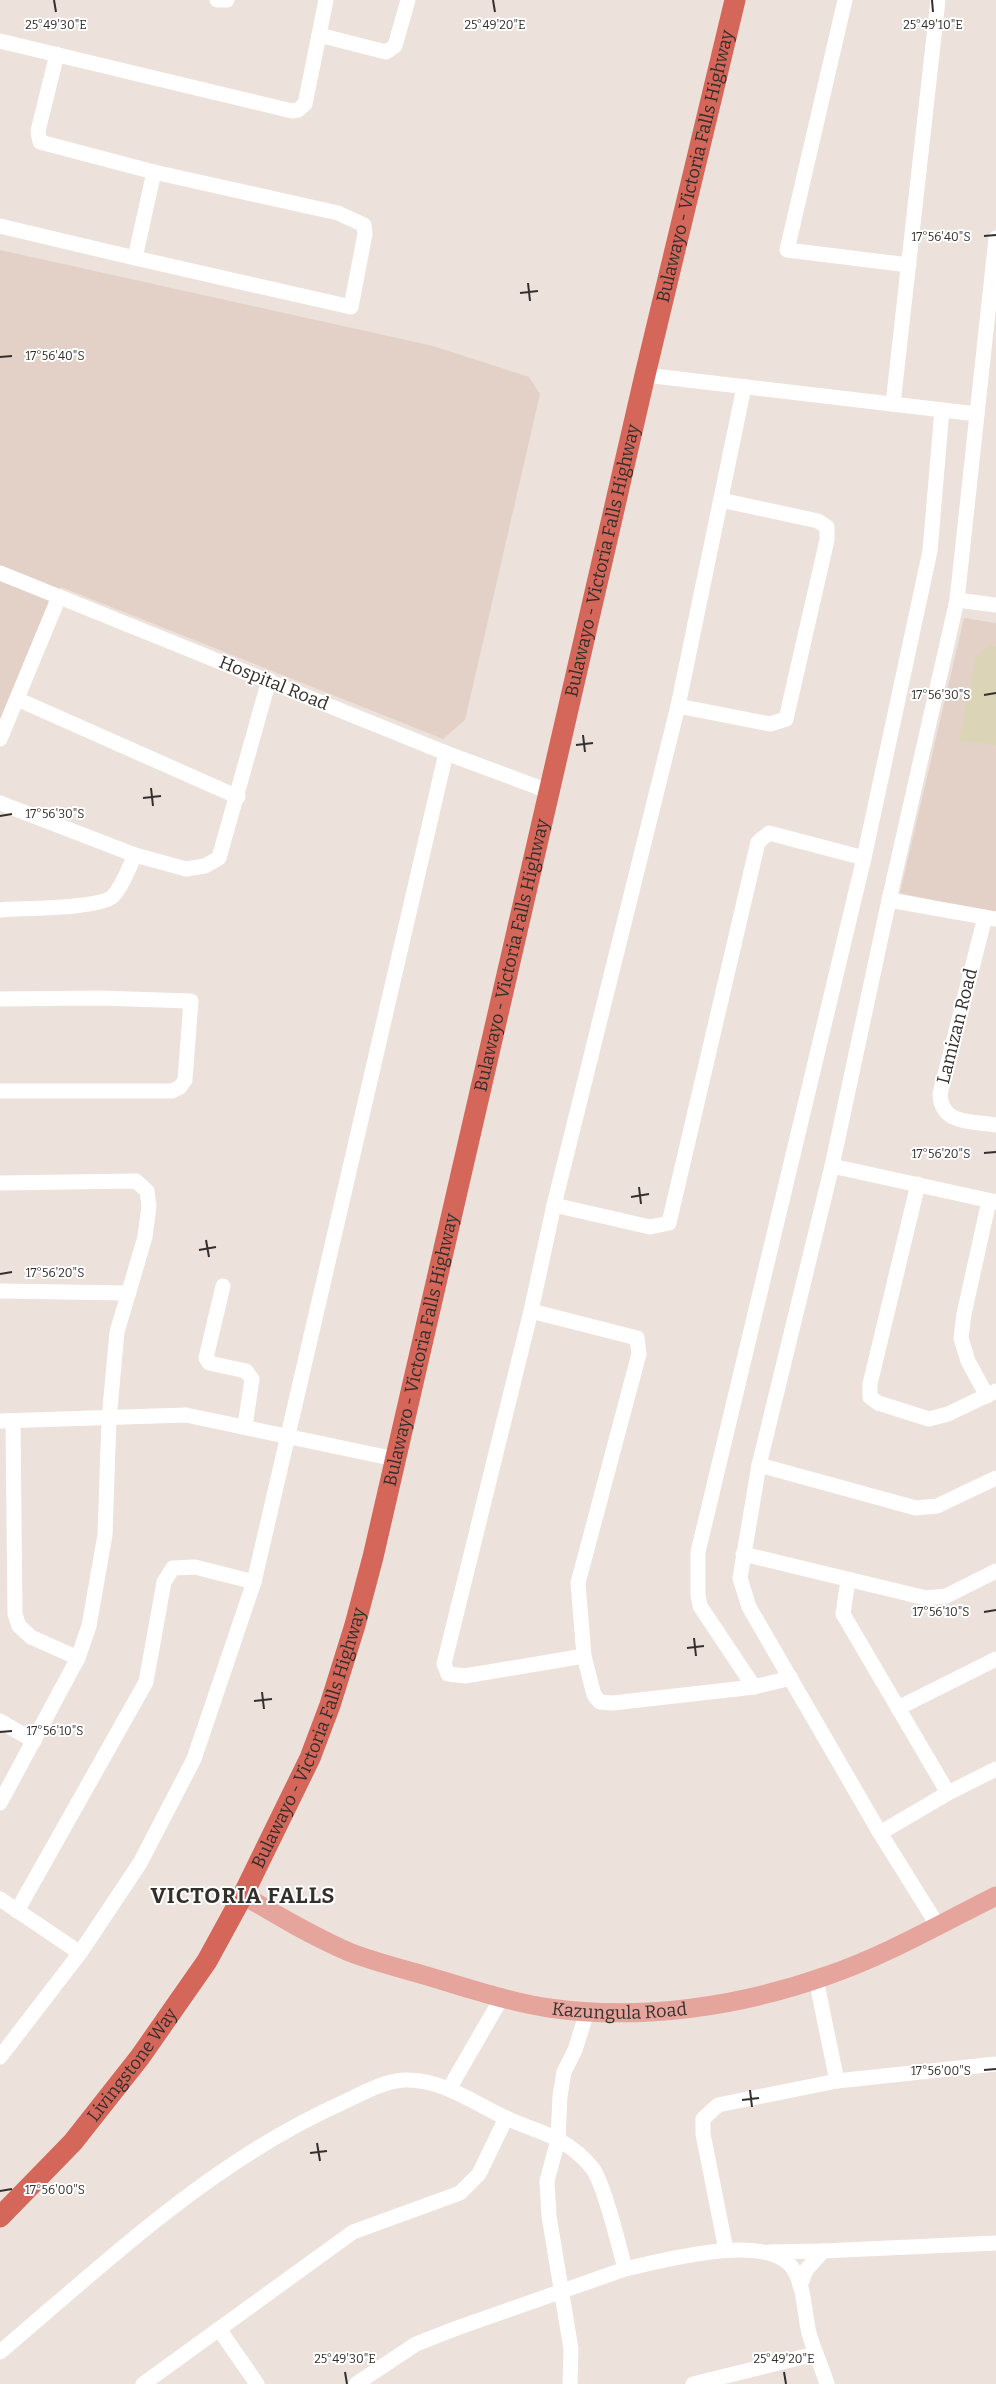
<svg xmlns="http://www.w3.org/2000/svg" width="996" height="2384" font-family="Bitter,serif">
  <rect width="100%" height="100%" fill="#ece1db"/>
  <g fill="#e3d1c8">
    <path d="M0 250 433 346 529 377 540 394 465 720 443 739 61 587 0 721Z"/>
    <path d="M964 618 996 623V914L900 893Z"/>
  </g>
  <path fill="#dcd4b6" d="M991 645H996V745L959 741 976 656Z"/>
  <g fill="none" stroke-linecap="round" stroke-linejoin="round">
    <g stroke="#fff" stroke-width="15">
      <path d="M217 0H227"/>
      <path d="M845 0 787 250 909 265"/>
      <path d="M319 35 386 52 395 46 408 0"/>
      <path d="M0 41 292 111 298 110 305 104 326 0"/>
      <path d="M0 226 135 258 154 172 40 142 38 131 57 54"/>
      <path d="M135 258 351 307 365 234 364 225 338 213 154 172"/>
      <path d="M645 375 977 414"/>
      <path d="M893 404 938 0"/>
      <path d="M0 573 446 753 548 791"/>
      <path d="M957 600 996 605"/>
      <path d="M17 699 238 797"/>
      <path d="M678 706 770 724 786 719 827 540V527L818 521 721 500"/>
      <path d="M0 739 59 597"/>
      <path d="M0 803 135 855 186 869 205 866 219 858 269 680"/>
      <path d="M889 900 996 919"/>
      <path d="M0 910C21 908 101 909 113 896 123 886 129 867 135 855"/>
      <path d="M985 917 940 1094C941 1125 972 1121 996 1125"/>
      <path d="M0 999 99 998 191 1001 185 1080 180 1087 172 1091H0"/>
      <path d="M832 1166 996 1202"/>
      <path d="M0 1183 136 1181 147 1191 149 1206 145 1237 117 1332 109 1419 105 1535 89 1626 78 1658 0 1803"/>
      <path d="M918 1184 870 1384V1397L878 1403 929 1419 948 1414 996 1391"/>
      <path d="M554 1205 650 1227 669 1223 758 842 769 833 864 858"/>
      <path d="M223 1286 206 1358 209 1363 246 1371 252 1379 245 1426"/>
      <path d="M0 1291 129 1293"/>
      <path d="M531 1311 637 1338 639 1354 578 1583 584 1656 594 1695 600 1702 613 1703 754 1687 791 1678"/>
      <path d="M987 1396 968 1361 961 1338 964 1314 989 1201"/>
      <path d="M0 1421 186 1415 395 1459"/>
      <path d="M13 1421 15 1614 19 1626 31 1637 78 1658"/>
      <path d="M759 1465 916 1508 937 1506 996 1478"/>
      <path d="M743 1554 926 1598 946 1596 996 1571"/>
      <path d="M848 1580 843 1614 948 1793"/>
      <path d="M584 1656 465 1676 448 1674 444 1664 531 1311 554 1205 678 706 744 387"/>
      <path d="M754 1687 700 1606 698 1595V1552L864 858 930 551 942 410"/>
      <path d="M898 1708 996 1659"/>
      <path d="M0 1721 34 1741"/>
      <path d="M880 1833 948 1793 996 1769"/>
      <path d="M0 1899 80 1953"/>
      <path d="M17 1911 146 1682 164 1582 173 1568 195 1567 254 1582"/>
      <path d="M938 1926 880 1833 749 1607 740 1578 759 1465 832 1166 889 900 957 600 996 238"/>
      <path d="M816 1979 837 2081"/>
      <path d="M0 2057 80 1953 140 1863 194 1759 254 1582 446 753"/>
      <path d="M449 2089 501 1999"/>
      <path d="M726 2250 703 2134V2119L718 2105 837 2081 996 2064"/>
      <path d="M769 2252 823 2251"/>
      <path d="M625 2269C662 2261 770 2230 794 2270 805 2289 804 2313 809 2333 814 2351 822 2367 827 2384"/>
      <path d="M800 2286 806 2270 823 2251 996 2243"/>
      <path d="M219 2329 257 2384"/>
      <path d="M0 2352C109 2260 213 2160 344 2102 363 2093 383 2081 405 2080 442 2079 474 2103 506 2118 523 2126 542 2131 559 2140 571 2147 584 2157 593 2169 605 2187 619 2246 625 2269L457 2328 416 2344 356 2384"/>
      <path d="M143 2384 353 2232 460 2193 479 2174 506 2118"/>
      <path d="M570 2384 571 2349 549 2216 547 2181 558 2140 560 2096 564 2072 575 2050 587 2012"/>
      <path d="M693 2384 815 2354"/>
    </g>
    <path stroke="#e5a49c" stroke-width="19" id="s1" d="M243 1895C278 1916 312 1936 349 1952 377 1963 408 1970 437 1979 474 1990 511 2002 549 2008 641 2021 738 2007 826 1976 885 1956 940 1924 996 1896"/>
    <path stroke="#d4675a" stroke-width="21" id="s2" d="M0 2217 73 2142 140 2057 207 1961 243 1895 310 1758 330 1705 355 1625 373 1557 645 375 735 0"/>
  </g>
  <path fill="none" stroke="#332f2d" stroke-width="2" d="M54 0 56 12M493 0 495 12M932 0 933 12M984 236 996 235M528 283 530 301M520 293 538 291M0 357 12 356M984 695 996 693M583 735 585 752M576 745 593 743M151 788 153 806M143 798 161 796M0 816 12 814M984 1153 996 1152M639 1187 641 1204M631 1197 649 1194M206 1240 209 1257M199 1250 216 1247M0 1274 12 1272M984 1612 996 1610M694 1638 696 1656M687 1648 704 1646M262 1692 264 1709M254 1701 272 1699M0 1732 12 1731M984 2070 996 2069M750 2090 752 2107M742 2100 759 2098M317 2143 320 2161M310 2153 327 2151M0 2191 12 2189M345 2372 347 2384M784 2372 786 2384"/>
  <g text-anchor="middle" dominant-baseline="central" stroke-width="4" stroke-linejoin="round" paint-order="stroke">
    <g font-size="18" fill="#332f2d" stroke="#fff">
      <text stroke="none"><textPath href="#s2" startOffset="2196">Bulawayo - Victoria Falls Highway</textPath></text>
      <text stroke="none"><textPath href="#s2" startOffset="1791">Bulawayo - Victoria Falls Highway</textPath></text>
      <text transform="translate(274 683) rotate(22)">Hospital Road</text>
      <text stroke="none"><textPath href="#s2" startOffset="1386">Bulawayo - Victoria Falls Highway</textPath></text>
      <text transform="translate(957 1026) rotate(-76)">Lamizan Road</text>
      <text stroke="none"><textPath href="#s2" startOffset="981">Bulawayo - Victoria Falls Highway</textPath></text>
      <text stroke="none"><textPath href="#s2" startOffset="576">Bulawayo - Victoria Falls Highway</textPath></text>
      <text stroke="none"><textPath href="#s1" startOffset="399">Kazungula Road</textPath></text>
      <text stroke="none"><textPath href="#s2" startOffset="202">Livingstone Way</textPath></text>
    </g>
    <g font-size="22" font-weight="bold" letter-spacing="1" fill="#332f2d" stroke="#fff">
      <text x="243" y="1895">VICTORIA FALLS</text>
    </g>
  </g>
  <g font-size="12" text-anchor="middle" fill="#332f2d" stroke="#fff" stroke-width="4" stroke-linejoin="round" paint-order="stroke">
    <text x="56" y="29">25°49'30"E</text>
    <text x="495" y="29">25°49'20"E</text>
    <text x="933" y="29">25°49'10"E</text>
    <text x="941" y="241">17°56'40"S</text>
    <text x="55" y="360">17°56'40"S</text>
    <text x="941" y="699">17°56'30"S</text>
    <text x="55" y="818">17°56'30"S</text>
    <text x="941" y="1158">17°56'20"S</text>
    <text x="55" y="1277">17°56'20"S</text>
    <text x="941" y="1616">17°56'10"S</text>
    <text x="55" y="1735">17°56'10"S</text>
    <text x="941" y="2075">17°56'00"S</text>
    <text x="55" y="2194">17°56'00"S</text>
    <text x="345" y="2363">25°49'30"E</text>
    <text x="784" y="2363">25°49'20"E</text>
  </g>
</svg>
